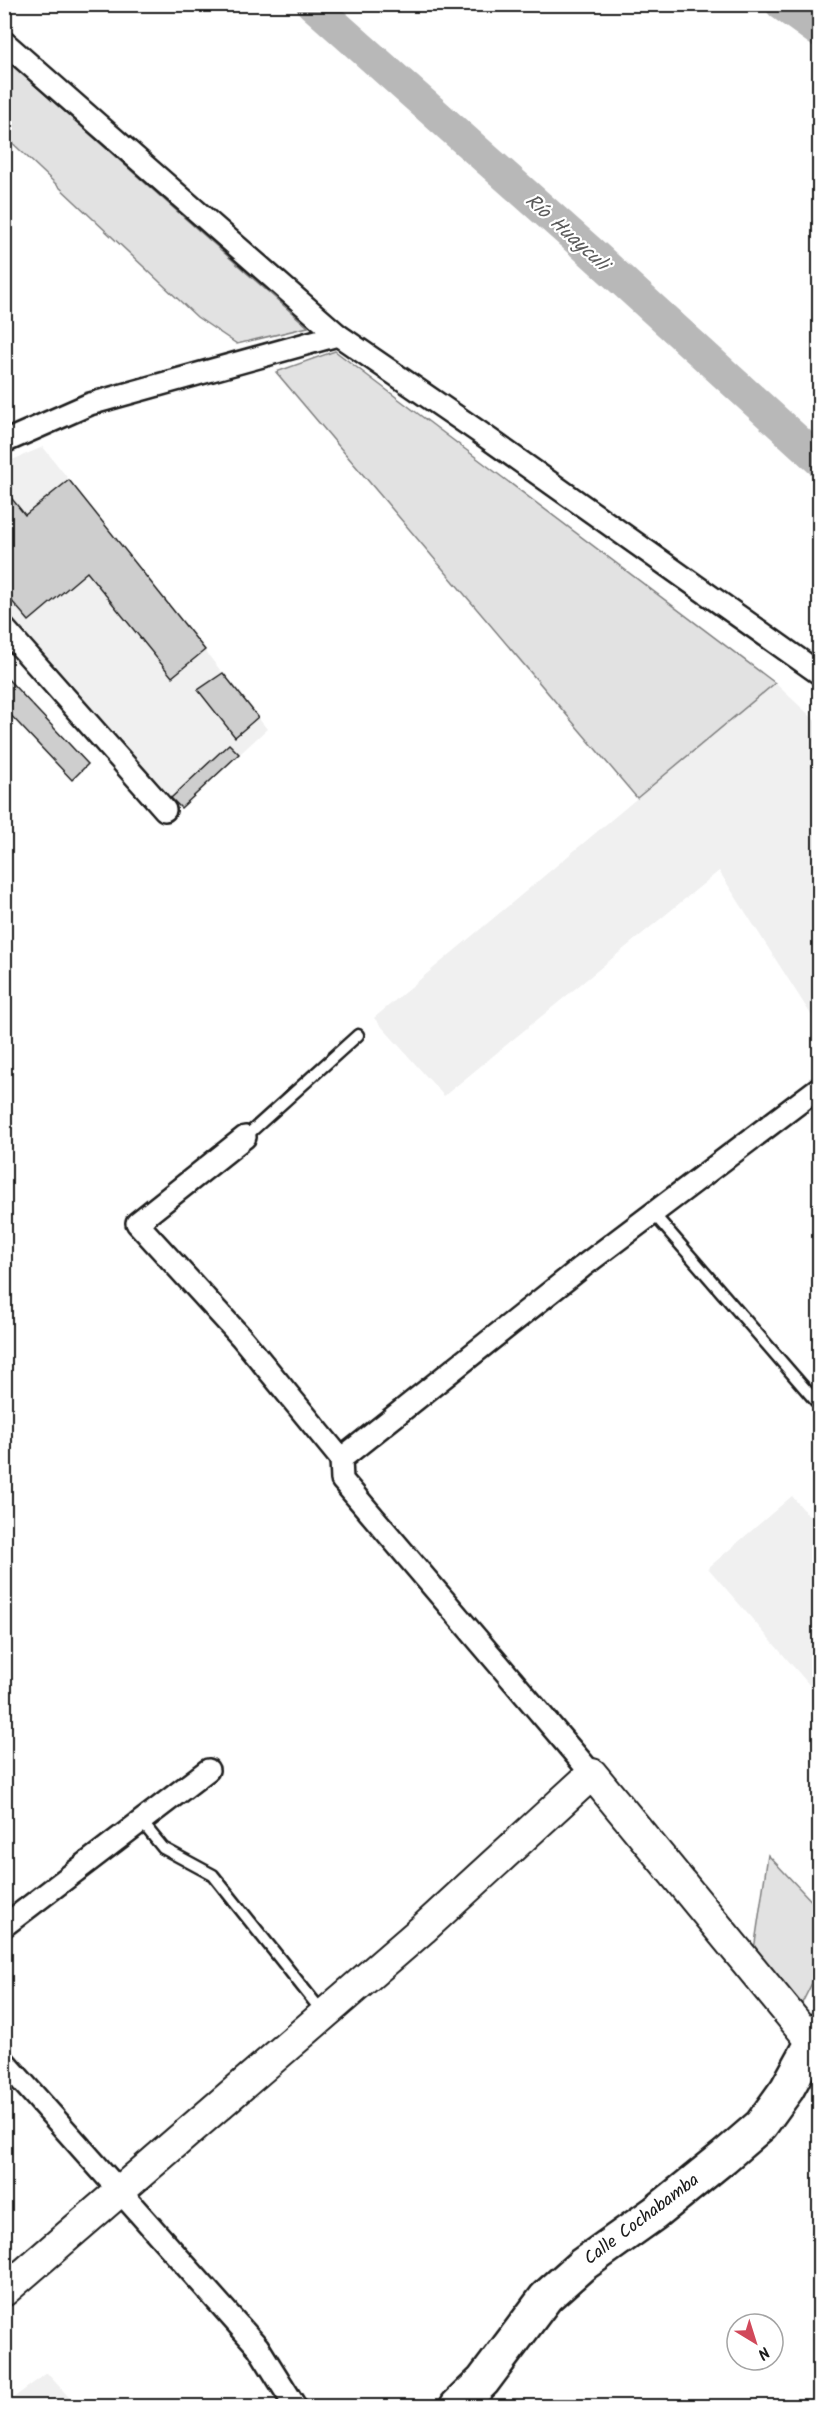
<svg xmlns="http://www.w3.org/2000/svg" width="824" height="2411" font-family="Kalam,sans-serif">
  <rect width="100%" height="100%" fill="#fff"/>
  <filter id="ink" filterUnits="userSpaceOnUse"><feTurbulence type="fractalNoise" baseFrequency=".0167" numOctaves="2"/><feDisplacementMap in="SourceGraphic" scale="12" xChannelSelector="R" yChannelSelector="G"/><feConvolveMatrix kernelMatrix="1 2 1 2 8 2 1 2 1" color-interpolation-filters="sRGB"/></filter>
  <g filter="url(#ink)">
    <g fill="#f0f0f0">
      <path d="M43 447 267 729 181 808 5 615V463Z"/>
      <path d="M775 683 819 724V1027L719 871 444 1096 374 1018Z"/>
      <path d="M792 1496 819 1528V1696L708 1568Z"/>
      <path d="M47 2373 77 2406H5V2404Z"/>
    </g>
    <g fill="#e2e2e2" stroke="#7f7f7f" stroke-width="1.5">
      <path d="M4 59H5L308 327 237 344 197 317 5 136Z"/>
      <path d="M335 351 775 683 637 798 276 372Z"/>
      <path d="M768 1855 819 1909V1969L800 2007 754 1950Z"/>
    </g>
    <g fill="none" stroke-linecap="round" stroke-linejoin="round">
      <g stroke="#b8b8b8" stroke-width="32">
        <path d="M312 4 592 253 820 461"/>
        <path d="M781 4 820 32"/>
      </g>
    </g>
    <g fill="#cecece" stroke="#1c1c1c" stroke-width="1.5">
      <path d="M69 480 205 650 172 677 87 572 29 621 4 592V489L25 515Z"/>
      <path d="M223 673 258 717 235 737 198 690Z"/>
      <path d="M4 675 88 764 72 780 4 708Z"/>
      <path d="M229 744 239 754 181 808 171 798Z"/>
    </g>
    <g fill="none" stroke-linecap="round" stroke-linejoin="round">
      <g stroke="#1c1c1c" stroke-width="15">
        <g id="service">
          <path d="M245 1137 358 1035"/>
          <path d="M653 1213 820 1406"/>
          <path d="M141 1821 163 1848 213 1875 324 2014"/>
        </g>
      </g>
      <g stroke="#1c1c1c" stroke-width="26">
        <g id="minor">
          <path d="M4 42 338 335 479 432 820 674"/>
          <path d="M4 442 90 404 338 335"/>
          <path d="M4 628 165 810"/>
          <path d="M245 1137 137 1223 242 1338 341 1459"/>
          <path d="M592 1774 342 1480 341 1459 582 1267 820 1087"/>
          <path d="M4 1926 208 1770"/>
          <path d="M4 2061 258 2347 295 2406"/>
        </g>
      </g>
      <g stroke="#1c1c1c" stroke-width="34">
        <path id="secondary" d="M4 2291 423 1929 592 1774 813 2043"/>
      </g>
      <g stroke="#1c1c1c" stroke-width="38">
        <path id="primary" d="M457 2406 483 2381 546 2297 582 2265 655 2213 724 2157 761 2125 787 2089 820 2029"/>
      </g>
      <use href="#service" stroke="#fff" stroke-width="10"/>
      <use href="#minor" stroke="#fff" stroke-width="21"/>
      <use href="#secondary" stroke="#fff" stroke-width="30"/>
      <use href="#primary" stroke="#fff" stroke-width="33"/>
    </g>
  </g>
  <g text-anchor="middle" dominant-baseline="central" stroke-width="4.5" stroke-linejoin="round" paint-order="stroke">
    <g font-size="18" fill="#1c1c1c" stroke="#fff">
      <text transform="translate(642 2220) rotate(-37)">Calle Cochabamba</text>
    </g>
    <g font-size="20" font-style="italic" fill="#5a5a5a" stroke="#fff">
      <text transform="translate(566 233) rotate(42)">Río Huayculi</text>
    </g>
  </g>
  <rect width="824" height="2411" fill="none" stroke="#fff" stroke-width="24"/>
  <rect x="12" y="12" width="800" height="2387" fill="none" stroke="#1c1c1c" stroke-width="2" filter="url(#ink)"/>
  <g transform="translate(755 2342) rotate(142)"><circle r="28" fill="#ffffff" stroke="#a4a4a4" stroke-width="1.5"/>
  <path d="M0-4.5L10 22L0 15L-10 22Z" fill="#d1495b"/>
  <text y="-9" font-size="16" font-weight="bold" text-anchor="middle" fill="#1c1c1c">N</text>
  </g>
</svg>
